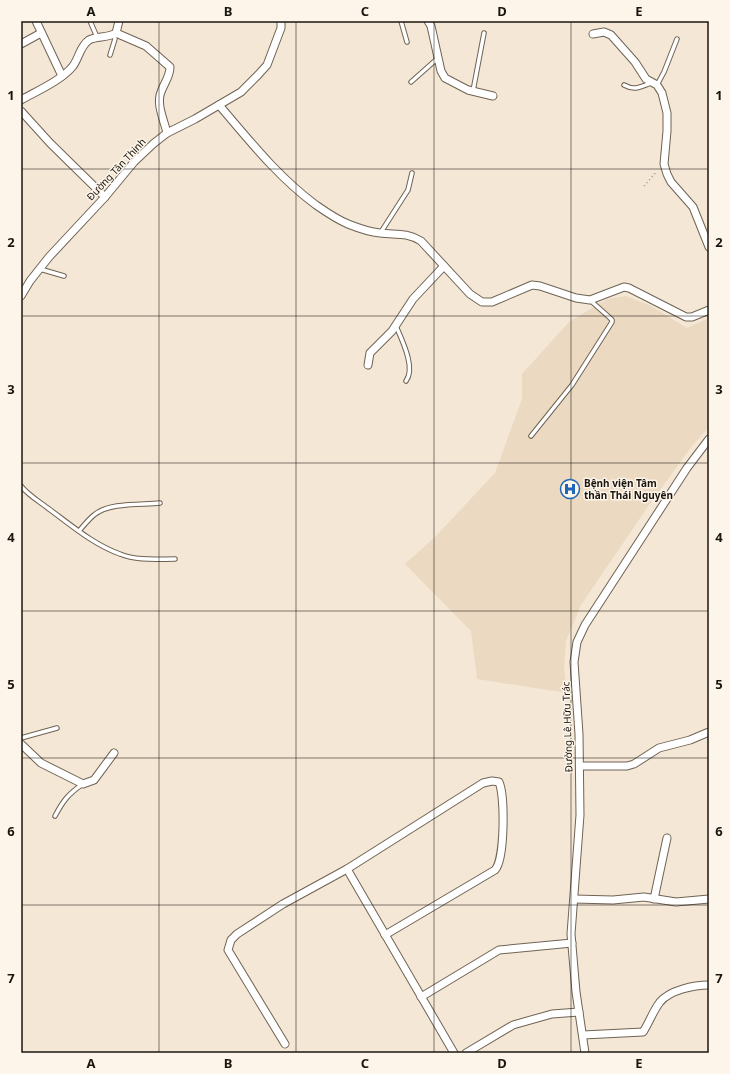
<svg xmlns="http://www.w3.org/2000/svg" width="730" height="1074" font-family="'Noto Sans',sans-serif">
  <rect width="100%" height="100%" fill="#f4e7d5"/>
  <path fill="#ebd9c1" d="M626 296 651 306 687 328 709 318V427L692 446 649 505 581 605 566 641 564 667 567 693 477 679 471 631 405 564 436 536 495 473 522 399V374L569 322 607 299Z"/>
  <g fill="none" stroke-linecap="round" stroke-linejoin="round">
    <g stroke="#6f6354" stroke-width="5.5">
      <g id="lane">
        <path d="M90 21 97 37"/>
        <path d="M401 21 407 42"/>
        <path d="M110 55 115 39 114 34"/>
        <path d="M411 82 438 58"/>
        <path d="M624 85C635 91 640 87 651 83"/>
        <path d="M657 85 664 72 677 39"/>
        <path d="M473 91 484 33"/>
        <path d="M381 232 408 190 412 173"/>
        <path d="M40 269 64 276"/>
        <path d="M396 326C402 340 416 368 406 381"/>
        <path d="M531 436 572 385 612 322V320L609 317 591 301"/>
        <path d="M21 486C28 495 40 502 49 509 71 525 94 545 120 554 137 561 157 559 175 559"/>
        <path d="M79 531C84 525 89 519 94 515 109 502 142 505 160 503"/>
        <path d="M21 738 57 728"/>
        <path d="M55 816C63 801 68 794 83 784"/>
      </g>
    </g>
    <g stroke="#6f6354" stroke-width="9">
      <g id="street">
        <path d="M36 21 62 76"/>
        <path d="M428 21 431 26 441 71 445 78 468 90 493 96"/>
        <path d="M116 33 146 46 170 67C170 77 164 83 161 92 156 104 164 120 167 133"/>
        <path d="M593 34 604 32 611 35 635 62 646 79 657 85 662 93 667 113V131L664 164 667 174 671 182 693 207 709 247"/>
        <path d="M21 44 41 33"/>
        <path d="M21 100C37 91 62 80 73 66 79 58 80 46 89 40 96 36 108 38 116 33L119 21"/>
        <path d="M219 105C249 140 278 177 316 205 326 212 336 219 348 224 358 228 369 232 380 233 396 235 406 232 421 241L470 294 482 302H492L532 285 540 286 576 298 590 300 624 287 629 288 686 317H692L709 310"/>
        <path d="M21 111 50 143 105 197"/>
        <path d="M21 296 30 281 49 257 105 197 134 162 153 144 167 133 195 119 241 92 258 75 267 65 281 28V21"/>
        <path d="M368 365 370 353 392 331 413 299 444 266"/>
        <path d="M21 744 41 763 83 784 94 780 114 753"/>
        <path d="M580 766H627L634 764 659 748 690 740 709 732"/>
        <path d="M347 869 454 1053"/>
        <path d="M574 899 613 900 644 897 676 902 709 899"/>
        <path d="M654 899 667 838"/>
        <path d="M421 997 499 950 572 943"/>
        <path d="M583 1035 643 1032C649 1023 653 1011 660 1002 670 990 694 985 709 985"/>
        <path d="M285 1044 228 950 231 940 237 934 283 904 347 869 483 783 492 781 499 782C505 796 505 859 495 870L385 935"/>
        <path d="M466 1053 513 1025 552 1014 579 1012"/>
        <path d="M585 1053 576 992 571 934 580 815 579 734 574 662 577 642 585 625 687 468 709 439"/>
      </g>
    </g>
    <path stroke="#9b9284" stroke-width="1.5" stroke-dasharray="1 3" stroke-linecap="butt" d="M644 186 657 171"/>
    <use href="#lane" stroke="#fff" stroke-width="3.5"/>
    <use href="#street" stroke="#fff" stroke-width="7"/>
  </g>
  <path fill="none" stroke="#1a160f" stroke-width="1" stroke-opacity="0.55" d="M159 21V1053M296 21V1053M434 21V1053M571 21V1053M21 169H709M21 316H709M21 463H709M21 611H709M21 758H709M21 905H709"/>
  <defs>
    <g id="hospital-ring" transform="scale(1)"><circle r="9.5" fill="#fdf5ea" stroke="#1f66b6" stroke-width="1.5"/><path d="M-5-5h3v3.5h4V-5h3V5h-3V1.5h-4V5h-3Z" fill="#1f66b6"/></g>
  </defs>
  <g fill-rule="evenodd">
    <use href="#hospital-ring" x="570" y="489"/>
  </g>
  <g text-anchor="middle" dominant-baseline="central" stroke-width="3" stroke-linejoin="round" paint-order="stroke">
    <g font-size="10" fill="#1a160f" stroke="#fdf5ea">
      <text transform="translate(116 169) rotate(-47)">Đường Tân Thịnh</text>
      <text transform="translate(567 727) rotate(-92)">Đường Lê Hữu Trác</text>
    </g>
    <g font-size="10" font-weight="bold" fill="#1a160f" stroke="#fdf5ea" text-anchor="start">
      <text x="584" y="483">Bệnh viện Tâm<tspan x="584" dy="12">thần Thái Nguyên</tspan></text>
    </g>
  </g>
  <rect width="730" height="1074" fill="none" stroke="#fdf5ea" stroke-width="44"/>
  <rect x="22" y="22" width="686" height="1030" fill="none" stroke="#1a160f" stroke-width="1.5"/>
  <g font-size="13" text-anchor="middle" font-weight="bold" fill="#1a160f">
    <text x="91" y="16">A</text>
    <text x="228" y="16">B</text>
    <text x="365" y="16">C</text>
    <text x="502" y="16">D</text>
    <text x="639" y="16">E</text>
    <text x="11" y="100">1</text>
    <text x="719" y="100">1</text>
    <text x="11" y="247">2</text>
    <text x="719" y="247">2</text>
    <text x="11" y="394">3</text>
    <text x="719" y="394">3</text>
    <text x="11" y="542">4</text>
    <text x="719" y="542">4</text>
    <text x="11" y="689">5</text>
    <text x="719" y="689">5</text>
    <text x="11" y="836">6</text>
    <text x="719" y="836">6</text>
    <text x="11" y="983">7</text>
    <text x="719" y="983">7</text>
    <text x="91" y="1068">A</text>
    <text x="228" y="1068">B</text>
    <text x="365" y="1068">C</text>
    <text x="502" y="1068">D</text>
    <text x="639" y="1068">E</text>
  </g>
</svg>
